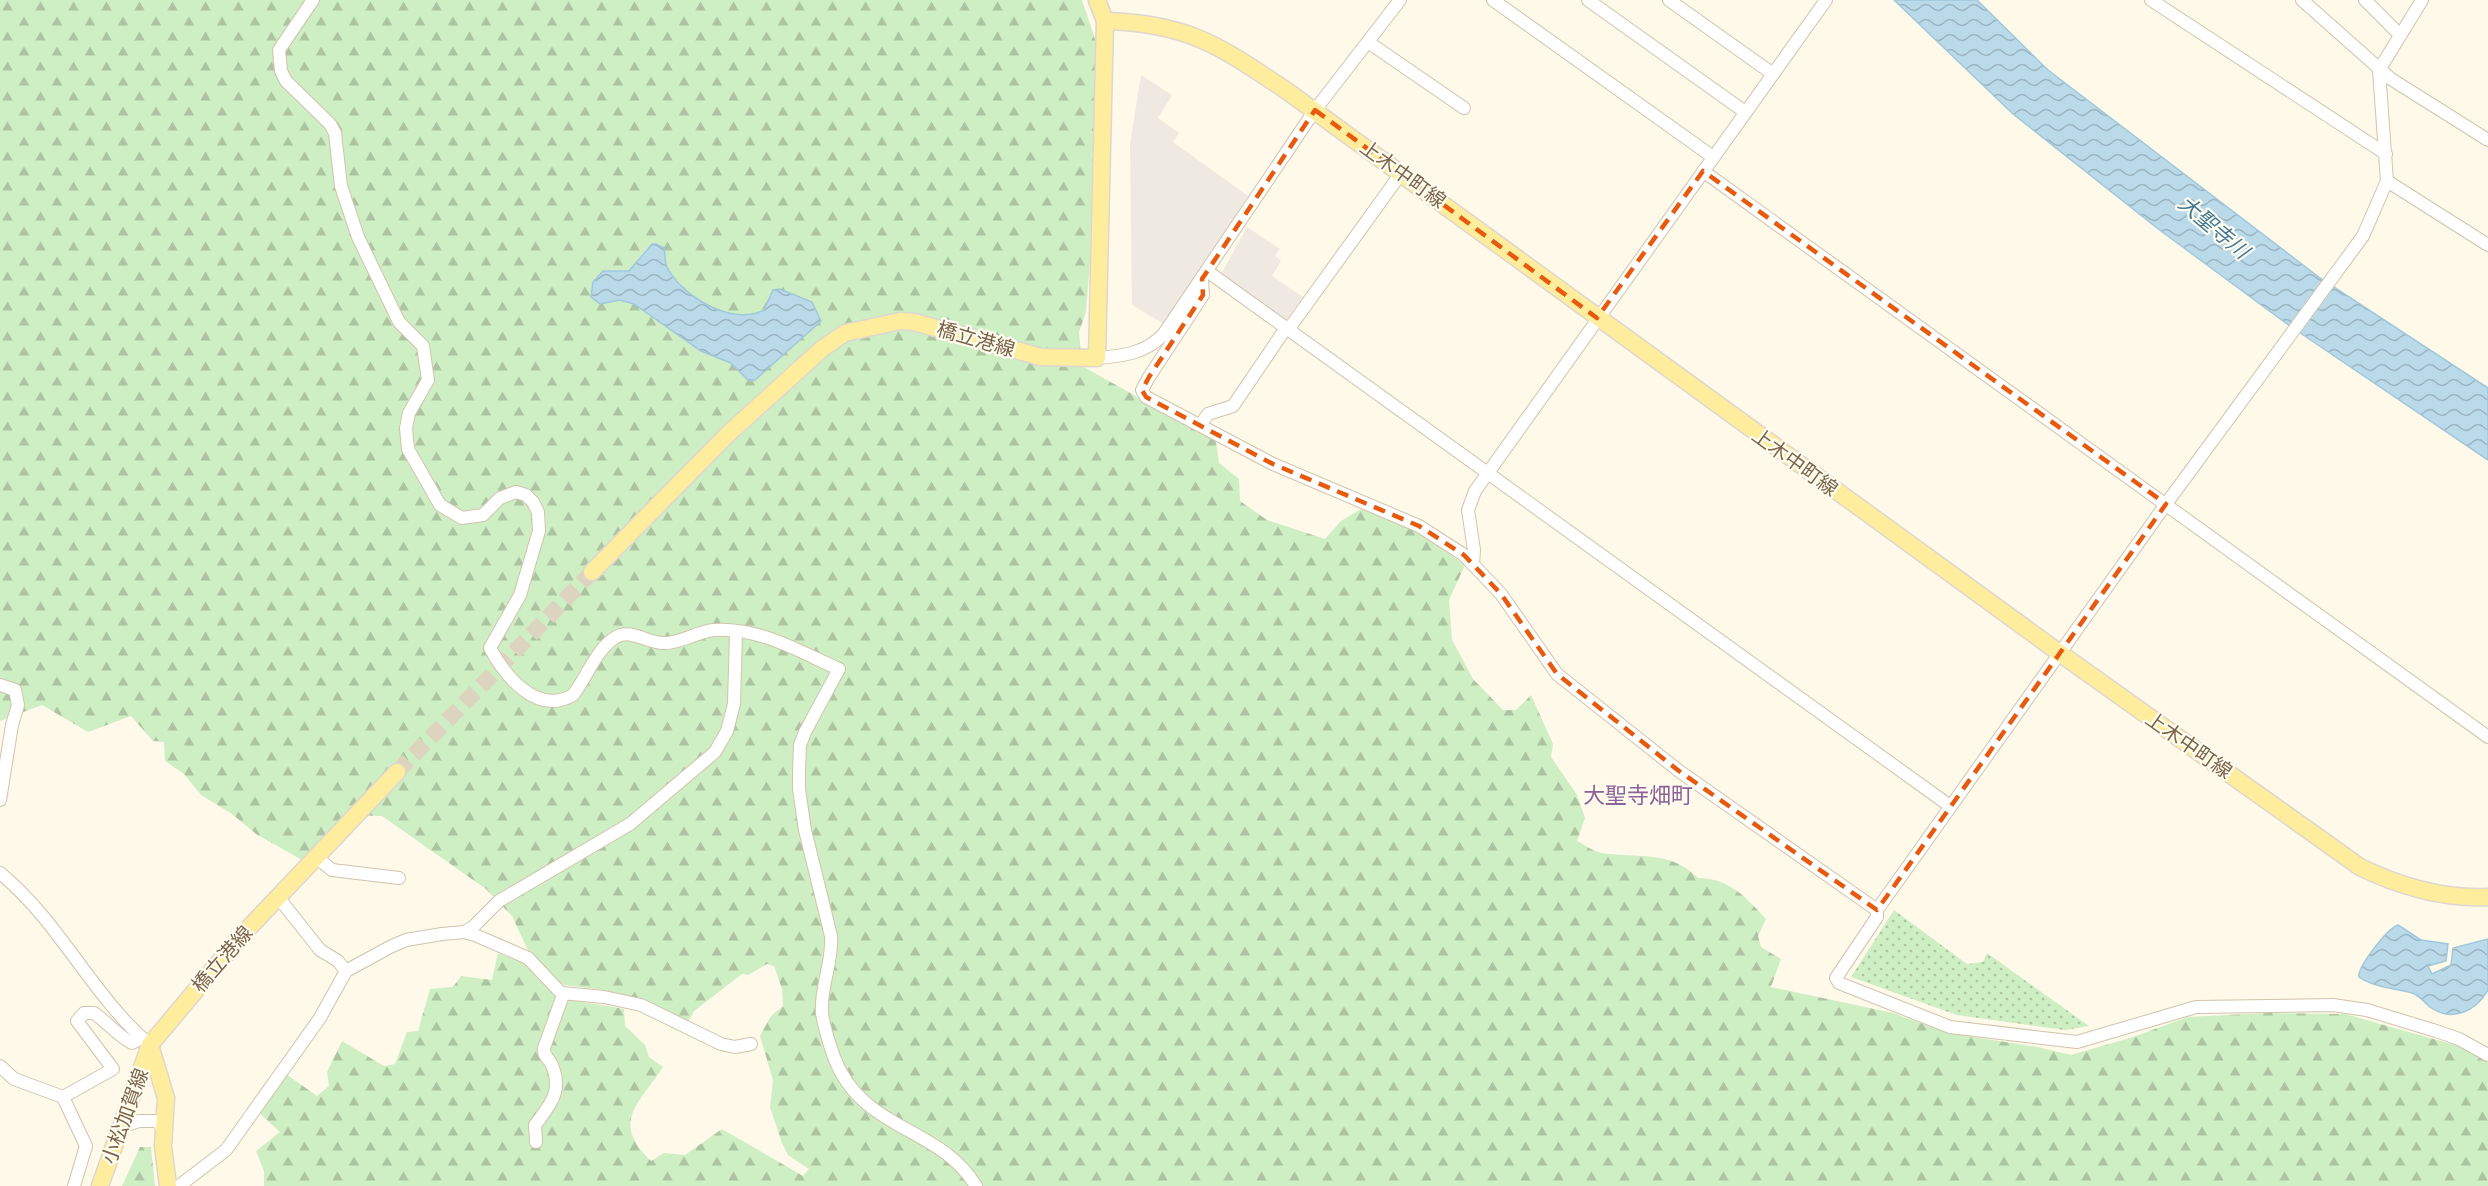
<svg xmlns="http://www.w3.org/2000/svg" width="2488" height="1186" font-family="Helvetica,'Noto Sans JP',sans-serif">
  <defs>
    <pattern id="grass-dots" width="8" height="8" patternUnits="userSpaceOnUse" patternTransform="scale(1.5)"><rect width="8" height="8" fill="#ceeec4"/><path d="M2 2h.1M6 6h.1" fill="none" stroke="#acc4a1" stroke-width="1.8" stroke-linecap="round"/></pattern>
    <pattern id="forest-firs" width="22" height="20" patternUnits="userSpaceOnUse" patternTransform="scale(1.5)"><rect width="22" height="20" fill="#ceeec4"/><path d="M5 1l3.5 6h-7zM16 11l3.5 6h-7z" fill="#acc4a1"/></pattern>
    <pattern id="water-waves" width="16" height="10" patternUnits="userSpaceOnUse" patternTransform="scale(1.5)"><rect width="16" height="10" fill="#badaea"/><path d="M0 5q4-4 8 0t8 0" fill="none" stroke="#9cb4c0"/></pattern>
  </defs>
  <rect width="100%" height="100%" fill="#fef9e8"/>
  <g fill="#efeae1">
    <path d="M1141 75 1172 95 1158 118 1179 133 1173 142 1248 196 1180 304 1164 324 1132 305 1130 144Z"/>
    <path d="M1247 227 1280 249 1275 256 1281 261 1272 276 1303 297 1286 320 1221 274Z"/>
  </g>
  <path fill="url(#grass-dots)" d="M1894 910 1967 964 1983 962 1987 953 2089 1026 2065 1030 1957 1015 1851 977Z"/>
  <g fill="url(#forest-firs)" fill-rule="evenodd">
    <path d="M0 0H1082L1095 39V65L1090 261 1086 312 1079 332 1082 366 1216 441 1219 463 1239 479 1240 501 1267 520 1325 539 1341 521 1366 506 1415 530 1465 565 1449 600 1452 640 1473 679 1503 710H1516L1531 695 1553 744 1551 757 1577 795 1585 818 1577 841C1585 845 1594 852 1602 853 1638 859 1669 849 1698 878 1729 878 1747 898 1766 919L1758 936 1761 947 1781 959 1771 987 1893 1013 1948 1033 2038 1047 2071 1055 2130 1038 2188 1017 2268 1013 2345 1014 2462 1047 2488 1063V1186H264V1171L256 1151 280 1132 257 1111 286 1074 317 1096 329 1086 327 1072 342 1041 384 1066 395 1064 407 1032 418 1031 430 989 453 987 461 976 492 980 498 953 524 964 566 999 624 1009 625 1026 645 1045 649 1057 663 1067C639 1104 610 1122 651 1161L664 1153 685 1155 722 1129 803 1176 809 1169 788 1155 782 1143 770 1107 773 1080 760 1036 771 1016 783 1006 782 989 774 966 767 964 748 975 742 974 694 1011 688 1022 629 998 604 990 564 985 532 959 512 916 486 889 382 816 346 815 302 860 256 834 232 814 201 795 184 774 165 761 164 742 153 741 131 716 88 732 42 705 0 721ZM647 248H664C665 254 664 261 667 267 679 293 723 319 752 315 760 313 762 309 768 306 779 298 801 294 812 302L821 321 752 381 731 363 701 351 634 304 620 300 600 304 598 275 608 270 629 271Z"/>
    <path d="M140 1147H151L155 1186H122Z"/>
  </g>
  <g fill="url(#water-waves)" stroke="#9fc8dd" stroke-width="1.5">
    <path d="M1894 0H1977L2048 70 2320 278 2488 388V460L2287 324 2157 228 2013 114Z"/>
    <path d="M652 244H656L664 248C665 255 665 262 667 267 681 296 733 327 764 310L773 290 780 289 812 302 821 321 755 380H748L731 363 701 351 634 304 620 300 600 304 591 297 593 282 603 271H629Z"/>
    <path d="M2398 925 2421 940 2448 944 2446 961 2428 966 2432 974 2451 965 2453 948 2488 939V990C2476 1011 2452 1023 2430 1007 2424 1002 2419 995 2412 993 2394 988 2375 988 2359 977 2357 967 2388 928 2398 925Z"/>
  </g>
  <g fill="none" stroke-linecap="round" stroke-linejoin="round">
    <path stroke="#ddd4c0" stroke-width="16" stroke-dasharray="16 8" stroke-linecap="butt" d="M397 772 592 572"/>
    <g stroke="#d2c3ac" stroke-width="14">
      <g id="minor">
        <path d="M313 0 279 50 281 71 286 81 330 124 335 133 341 186 358 237 399 322 423 346 428 380 409 413 406 428 408 449 440 505 462 518 483 515 500 498 516 492 526 495 533 502 538 512 539 531 520 595 490 648C505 676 537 716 573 695 587 677 596 649 616 637 630 628 649 644 664 643 682 643 696 632 713 630 760 627 798 651 839 669L805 732 800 745 799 770V789L805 830 831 936C833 963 820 986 822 1013 824 1028 829 1043 834 1057 862 1132 939 1125 976 1186"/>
        <path d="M1493 0 1713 157"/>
        <path d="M1588 0 1745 112"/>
        <path d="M1669 0 1773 74"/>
        <path d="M2151 0 2386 154"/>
        <path d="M2302 0 2391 79 2488 140"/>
        <path d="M2365 0 2399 34"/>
        <path d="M2422 0 2379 70 2387 181 2363 236 2166 504 1877 910V917L1836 978 1839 983 1950 1027 2077 1042 2196 1007 2333 1005 2367 1010 2436 1031 2459 1039 2488 1055"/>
        <path d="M1368 42 1464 108"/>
        <path d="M1703 171 2488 737"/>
        <path d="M2387 181 2488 245"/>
        <path d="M1207 271 1950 806"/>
        <path d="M1202 279 1203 295 1149 377 1142 390 1146 397 1273 464 1419 526 1464 555 1501 594 1557 674 1679 771 1877 910"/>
        <path d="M1288 330 1402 172"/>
        <path d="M1097 358C1122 356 1144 354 1163 335L1315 110 1400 0"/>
        <path d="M1200 425 1208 414 1233 406 1286 328"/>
        <path d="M1473 565 1474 550 1468 510 1475 491 1826 0"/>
        <path d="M0 685 15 690 18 705 12 725 0 800"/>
        <path d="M316 857 332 870 399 878"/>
        <path d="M0 873C60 922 92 996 150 1045"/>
        <path d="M278 897 320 950 338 961 346 971"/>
        <path d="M464 932 473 927 499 901 630 824 715 752 727 731 734 704 736 633"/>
        <path d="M562 993 604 997 641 1005 721 1044 735 1047 751 1044"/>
        <path d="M0 1066 14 1079 63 1097 86 1146 74 1186"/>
        <path d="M63 1097 113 1069 77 1021 84 1013H94C107 1022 118 1036 132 1043L142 1038"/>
        <path d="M122 1127 139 1121H157L163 1128"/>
        <path d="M179 1186 226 1150 320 1018 346 971 390 947 406 940 442 934 464 932 475 935 528 958 563 995 544 1048C543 1057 549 1058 552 1065 563 1092 550 1105 535 1125L536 1142"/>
      </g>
    </g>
    <g stroke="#ddd7d0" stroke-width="19">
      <g id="major">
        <path d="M1105 21C1188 23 1220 46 1287 91L2061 654 2360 867C2401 887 2442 899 2488 897"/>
        <path d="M592 572 729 433 823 348 845 333 900 321 914 322 1041 357 1097 358 1105 21 1097 0"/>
        <path d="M150 1045 166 1098 163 1146 168 1186"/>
        <path d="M100 1186 150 1045 242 935 397 772"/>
      </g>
    </g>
    <use href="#minor" stroke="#fff" stroke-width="12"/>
    <use href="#major" stroke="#ffed9e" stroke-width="16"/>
  </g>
  <path fill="none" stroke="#e8590c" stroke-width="4.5" stroke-dasharray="12 8" stroke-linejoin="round" d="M1315 110 1597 318 1703 171 2166 504 1877 910 1679 771 1557 674 1501 594 1464 555 1419 526 1273 464 1146 397 1142 390 1149 377 1203 295 1202 279Z"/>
  <g text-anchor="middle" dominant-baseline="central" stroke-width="4.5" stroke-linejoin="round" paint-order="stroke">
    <g font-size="20" fill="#7b6449" stroke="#fffcf0">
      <text transform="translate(1403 174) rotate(36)">上木中町線</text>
      <text transform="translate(976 339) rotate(16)">橋立港線</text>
      <text transform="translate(1795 462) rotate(36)">上木中町線</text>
      <text transform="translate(2189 745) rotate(35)">上木中町線</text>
      <text transform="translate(222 959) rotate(-49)">橋立港線</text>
      <text transform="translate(125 1116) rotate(-70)">小松加賀線</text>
    </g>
    <g font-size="21" font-style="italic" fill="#427a98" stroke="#fffcf0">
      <text transform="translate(2214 227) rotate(40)">大聖寺川</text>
    </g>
    <g font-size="22" fill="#8e6197" stroke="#fffcf0">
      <text x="1638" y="795">大聖寺畑町</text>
    </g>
  </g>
</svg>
